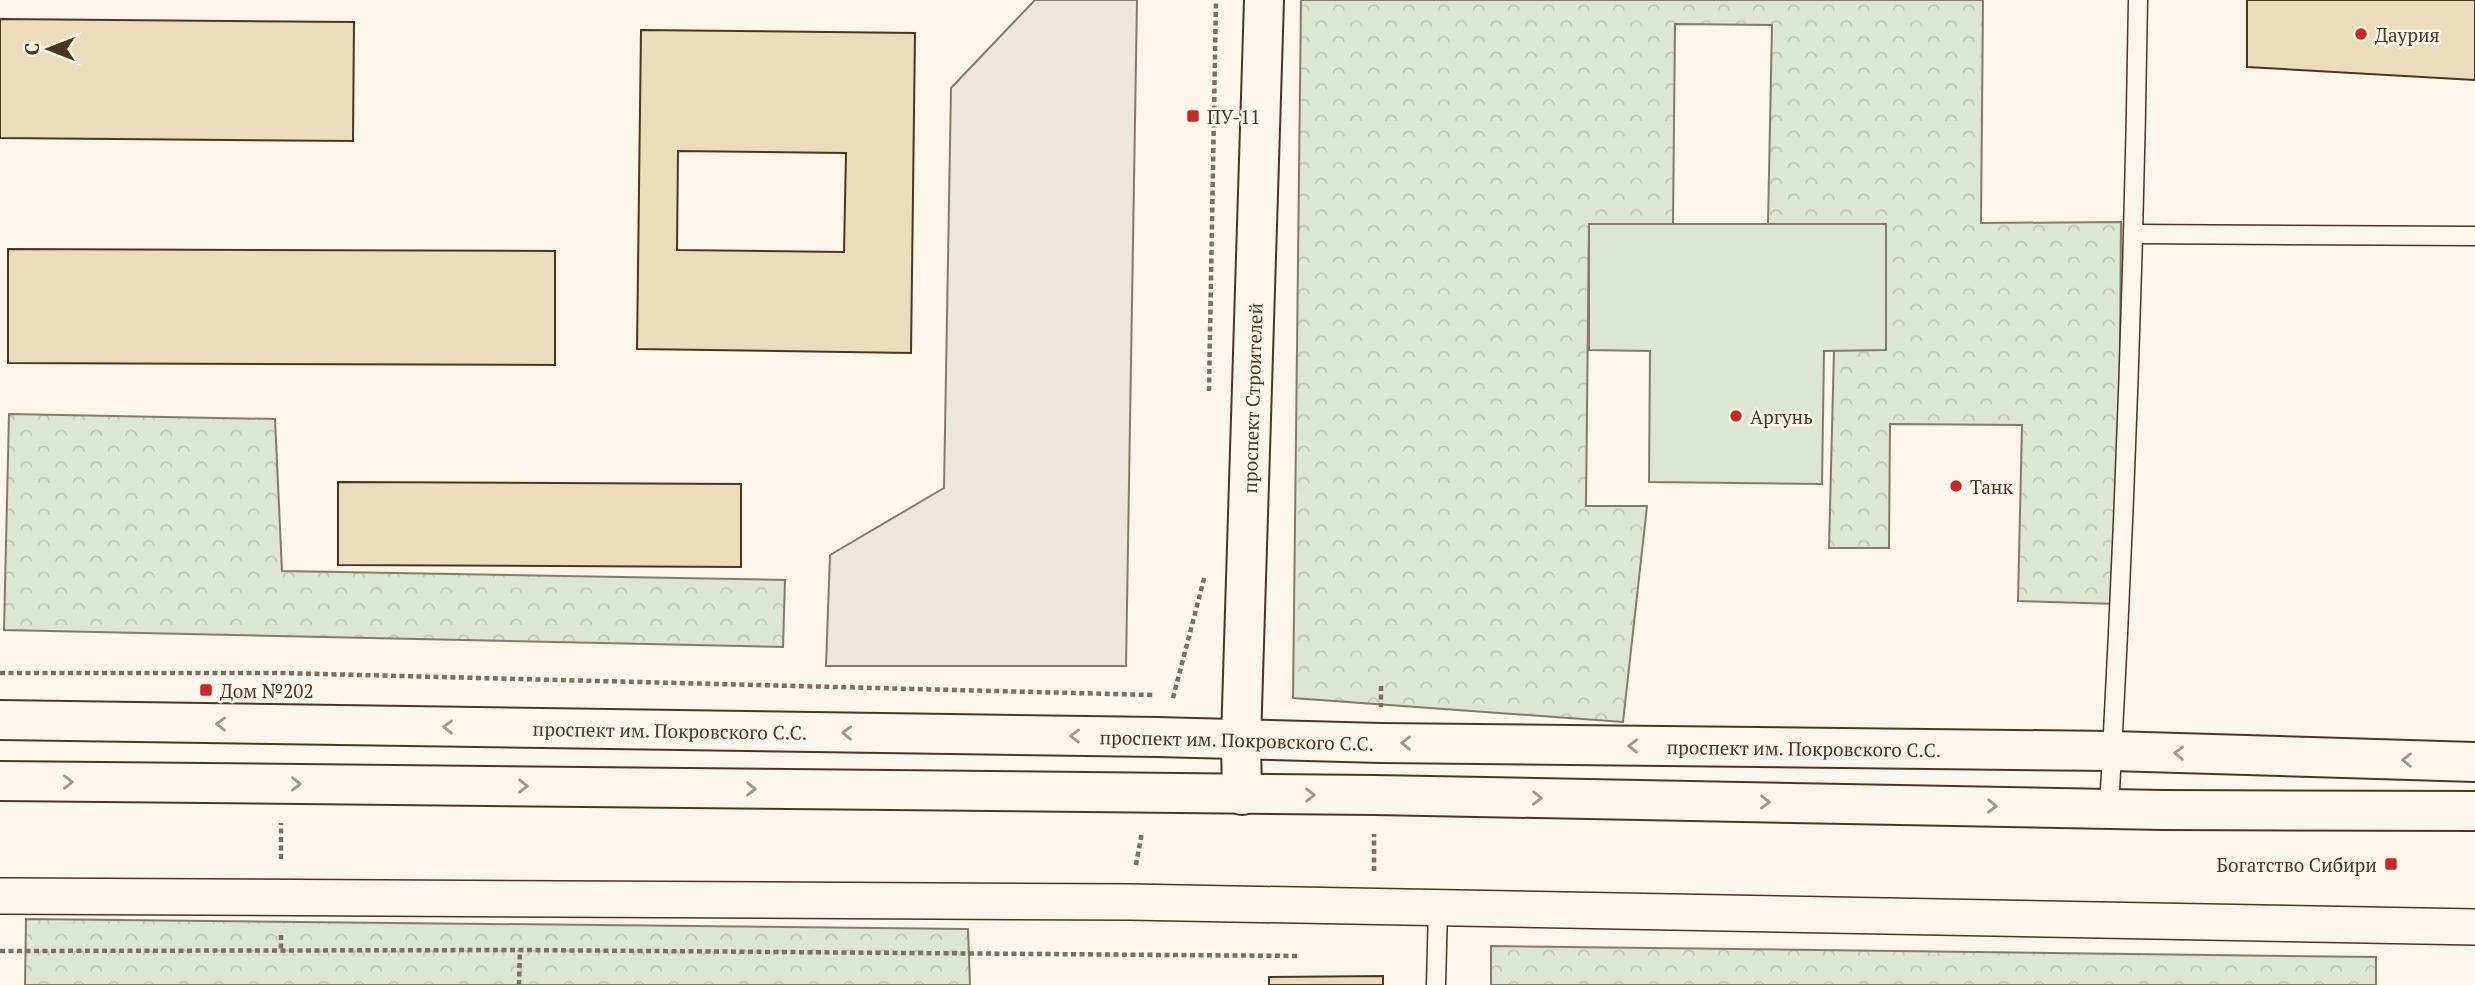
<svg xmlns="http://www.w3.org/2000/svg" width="2475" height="985" font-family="'PT Serif',serif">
  <defs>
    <pattern id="forest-crowns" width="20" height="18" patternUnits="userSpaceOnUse" patternTransform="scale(1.75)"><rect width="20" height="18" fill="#dce7d0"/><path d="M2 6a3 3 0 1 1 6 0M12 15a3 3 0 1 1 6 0" fill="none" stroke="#bec7b2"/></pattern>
  </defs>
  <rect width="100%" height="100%" fill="#fbf6e9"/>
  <g fill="url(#forest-crowns)" stroke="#887966" stroke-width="2">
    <path d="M1301 0H1983L1981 223 2121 222 2118 604 2018 601 2022 425 1890 424 1889 548H1829L1834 350H1886V224H1768L1772 25 1675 24 1673 224H1589L1586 506H1647L1623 722 1293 698Z"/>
    <path d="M9 414 275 419 282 571 785 580 783 647 4 630Z"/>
    <path d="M26 919 968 929 970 985H25Z"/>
    <path d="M1491 946 2376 957V985H1491Z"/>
  </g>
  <path fill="#dce7d0" stroke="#887966" stroke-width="2" d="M1589 224H1886V350L1824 351 1822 484 1649 482 1650 351 1589 350Z"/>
  <path fill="#ede7d9" stroke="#887966" stroke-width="2" d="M1035 0H1137L1126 666H826L830 555 944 488 951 88Z"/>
  <g fill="#ecdcbc" stroke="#4a3520" stroke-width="2" fill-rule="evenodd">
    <path d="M2247 0H2475V80L2247 67Z"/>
    <path d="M0 19 354 22 353 141 0 138Z"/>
    <path d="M641 30 915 33 911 353 637 349ZM678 151 846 153 844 252 677 250Z"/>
    <path d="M8 249 555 251V365L8 363Z"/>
    <path d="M338 482 741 484V567L338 565Z"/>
    <path d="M1383 976V985H1269V977Z"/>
  </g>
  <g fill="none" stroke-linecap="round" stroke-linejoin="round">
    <g stroke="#4a3520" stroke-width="21">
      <g id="service">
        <path d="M2134 234 2475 236"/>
        <path d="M2109 808C2124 539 2134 270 2138 0"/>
        <path d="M1436 985 1438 908"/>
      </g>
    </g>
    <g stroke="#4a3520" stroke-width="38">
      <path id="minor" d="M0 896 1130 902 2475 927"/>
    </g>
    <g stroke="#4a3520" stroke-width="42">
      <g id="tertiary">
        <path id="s1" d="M1242 795 1241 740 1264 0"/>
      </g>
    </g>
    <g stroke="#4a3520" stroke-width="42">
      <g id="secondary">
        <path id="s2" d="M0 720 1157 737 1381 743 2112 751 2475 762"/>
        <path d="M0 781 1375 795 2163 810 2475 811"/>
      </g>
    </g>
    <g stroke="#7f6f5c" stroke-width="4.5" stroke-dasharray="5 3.5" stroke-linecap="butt">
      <path d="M1209 391 1216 0"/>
      <path d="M0 673H281L1153 695"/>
      <path d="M1381 686V707"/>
      <path d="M1173 698 1205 575"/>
      <path d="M281 859V823"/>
      <path d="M1136 865 1142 832"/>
      <path d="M1374 871V834"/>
      <path d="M281 935V951"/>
      <path d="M0 951 520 950 1300 956"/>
      <path d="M519 985 520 950"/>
    </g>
    <use href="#service" stroke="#fbf6e9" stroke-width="18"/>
    <use href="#minor" stroke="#fbf6e9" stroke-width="35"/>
    <use href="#tertiary" stroke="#fbf6e9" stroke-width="38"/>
    <use href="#secondary" stroke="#fbf6e9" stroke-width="38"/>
  </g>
  <defs><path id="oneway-chevron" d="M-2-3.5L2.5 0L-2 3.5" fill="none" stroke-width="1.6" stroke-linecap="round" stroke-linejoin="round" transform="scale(1.75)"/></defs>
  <g stroke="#a29684">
    <use href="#oneway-chevron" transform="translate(221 724) rotate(-179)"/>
    <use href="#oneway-chevron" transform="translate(448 727) rotate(-179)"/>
    <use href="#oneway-chevron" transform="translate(847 733) rotate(-179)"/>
    <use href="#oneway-chevron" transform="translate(1075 736) rotate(-179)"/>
    <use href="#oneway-chevron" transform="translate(1406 743) rotate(-179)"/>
    <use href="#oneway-chevron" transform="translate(1633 746) rotate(-179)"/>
    <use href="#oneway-chevron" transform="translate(2179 753) rotate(-178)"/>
    <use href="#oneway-chevron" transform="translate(2407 760) rotate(-179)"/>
    <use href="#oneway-chevron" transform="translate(68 782)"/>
    <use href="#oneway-chevron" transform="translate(296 784) rotate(1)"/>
    <use href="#oneway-chevron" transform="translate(523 786) rotate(1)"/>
    <use href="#oneway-chevron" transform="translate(751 789) rotate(1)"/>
    <use href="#oneway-chevron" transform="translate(1310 795)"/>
    <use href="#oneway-chevron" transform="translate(1537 798) rotate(1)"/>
    <use href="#oneway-chevron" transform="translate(1765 802) rotate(1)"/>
    <use href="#oneway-chevron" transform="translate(1992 806) rotate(1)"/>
  </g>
  <g fill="#c62828" stroke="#fbf6e9" stroke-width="2.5">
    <circle cx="2361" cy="34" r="7"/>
    <rect x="1186" y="109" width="14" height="14" rx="3.5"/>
    <circle cx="1736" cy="416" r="7"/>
    <circle cx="1956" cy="486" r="7"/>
    <rect x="199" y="683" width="14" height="14" rx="3.5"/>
    <rect x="2384" y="857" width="14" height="14" rx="3.5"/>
  </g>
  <g text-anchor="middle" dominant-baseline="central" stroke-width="5" stroke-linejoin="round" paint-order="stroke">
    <g font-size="19" fill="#4a3520" stroke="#fbf6e9" text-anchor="start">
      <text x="2375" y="34">Даурия</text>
      <text x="1207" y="116">ПУ-11</text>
      <text x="1750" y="416">Аргунь</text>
      <text x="1970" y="486">Танк</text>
      <text x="220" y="690">Дом №202</text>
      <text x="2377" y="864" text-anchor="end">Богатство Сибири</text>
    </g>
    <g font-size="19" fill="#4a3520" stroke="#fbf6e9">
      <text stroke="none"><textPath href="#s1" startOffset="397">проспект Строителей</textPath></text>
      <text stroke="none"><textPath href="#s2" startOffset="670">проспект им. Покровского С.С.</textPath></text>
      <text stroke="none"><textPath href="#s2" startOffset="1237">проспект им. Покровского С.С.</textPath></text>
      <text stroke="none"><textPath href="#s2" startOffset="1804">проспект им. Покровского С.С.</textPath></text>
    </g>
  </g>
  <g transform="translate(49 49) rotate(270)" stroke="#fbf6e9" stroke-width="5" paint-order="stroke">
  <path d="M0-5L12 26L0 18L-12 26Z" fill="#4a3520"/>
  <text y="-10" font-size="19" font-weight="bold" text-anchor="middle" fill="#4a3520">С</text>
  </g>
</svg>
